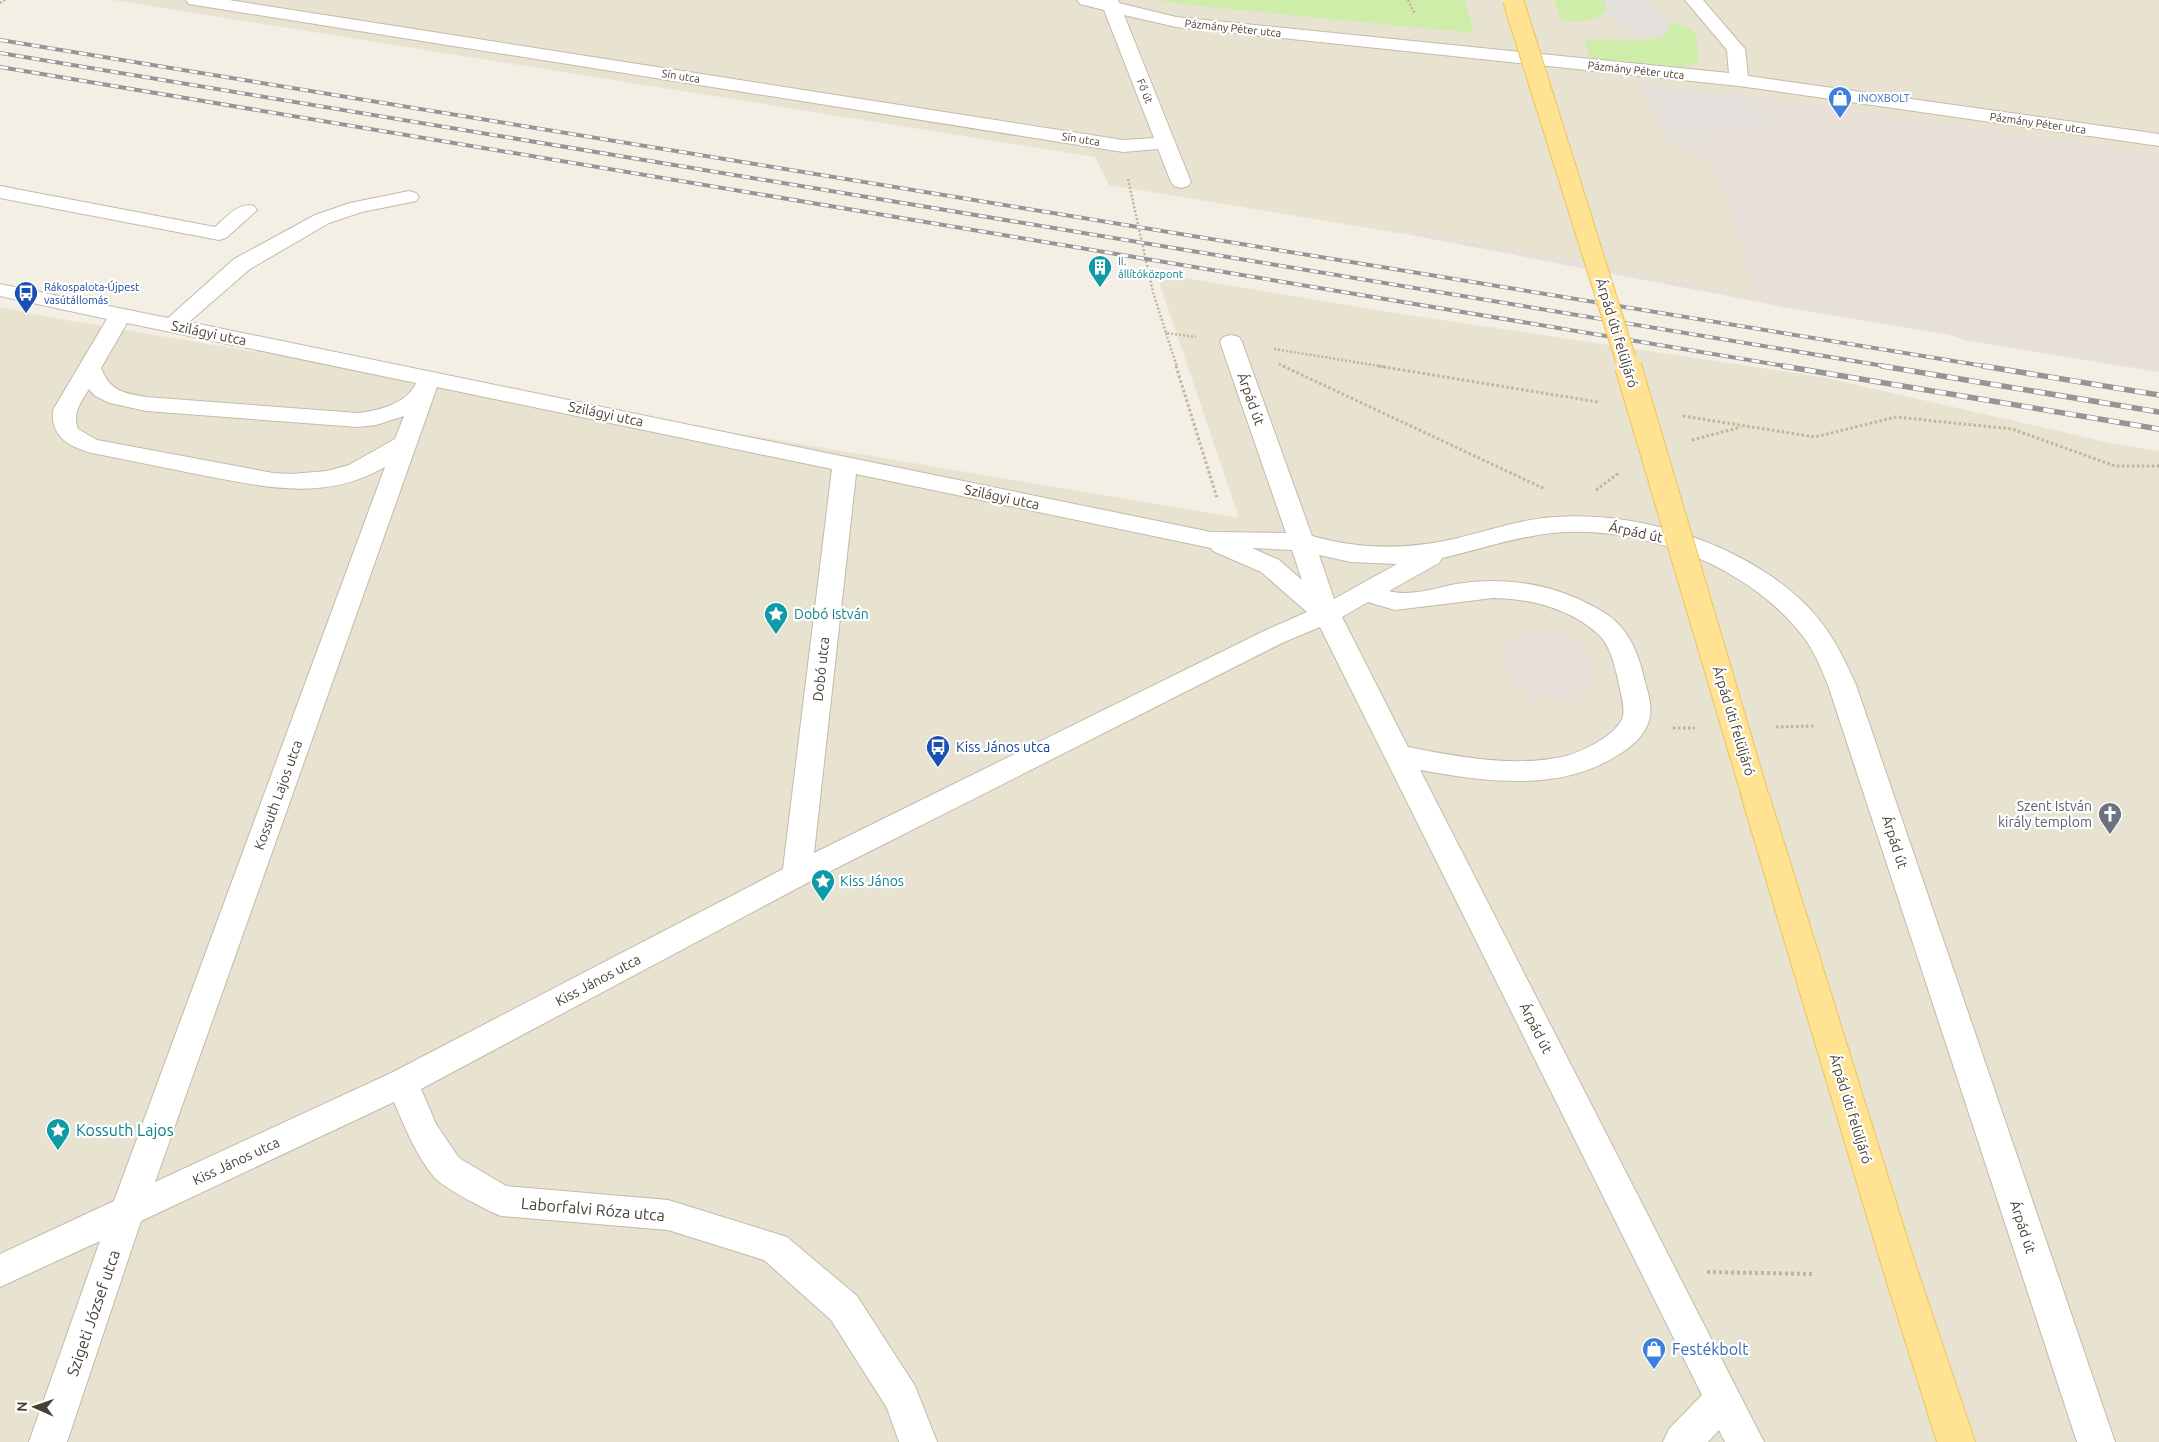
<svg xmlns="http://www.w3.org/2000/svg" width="2159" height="1442" font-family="Ubuntu,sans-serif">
  <rect width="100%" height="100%" fill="#f4efe4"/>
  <g fill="#e8e2d1">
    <path d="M113 0H2159V155L1830 107 1660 137 1718 170 1757 298 1416 230 1411 235 1109 185 1095 157Z"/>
    <path d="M1156 273 1389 312 1822 377 2115 444 2159 451V1442H0V307L54 318 1239 518Z"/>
  </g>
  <g fill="#e6e0d9">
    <path d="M1638 83 1830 107 2159 155V372L1964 340 1950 335 1789 308 1411 235 1416 230 1756 297 1718 170 1660 137Z"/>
    <path d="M1520 629 1565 631 1567 642 1583 643 1594 689 1580 690 1582 701 1532 699 1526 689 1511 687 1503 640H1521Z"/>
  </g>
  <g fill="#cdeda8">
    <path d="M1158 0H1465L1474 33 1180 4Z"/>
    <path d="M1554 0H1604L1607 8C1598 24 1577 21 1561 21Z"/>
    <path d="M1669 23 1684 26 1696 33 1699 60 1694 64 1683 67 1590 58 1585 40 1636 41 1652 39 1667 33Z"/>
  </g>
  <g fill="#e4e1dd">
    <path d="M1604 0H1649L1669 23 1667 33 1661 38 1652 39 1603 15 1607 8Z"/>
    <path d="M1650 90 1757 102 1765 125 1669 134Z"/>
  </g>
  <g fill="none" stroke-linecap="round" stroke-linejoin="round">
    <g stroke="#c3baa9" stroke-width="2">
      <g id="minor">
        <path d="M186 0H229L1123 140 1154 138 1104 10 1080 4 1077 0H1118L1119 3 1176 17 1729 73 1727 50 1685 0H1703L1745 49 1748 76 2159 134V146L1739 86 1176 27 1124 15 1191 182 1188 186 1181 188 1174 186 1171 182 1158 149 1123 152 195 5 189 4Z"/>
        <path d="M0 186 215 227C227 217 238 202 254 206L257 210 226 238 219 240 0 198Z"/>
        <path d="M409 191 416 193 419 197 416 201 362 212 329 223 250 269 189 322 1211 532 1286 533 1220 342 1223 337 1231 335 1239 337 1242 342 1312 536C1361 550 1408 550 1458 538 1490 530 1522 519 1554 517 1645 510 1763 549 1821 622 1836 641 1846 663 1856 685L2115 1442H2077L1828 685C1821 668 1814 650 1802 635 1748 565 1639 524 1552 533 1515 537 1478 550 1442 558L1439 563 1389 591C1409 597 1436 588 1456 584 1505 576 1554 584 1598 609 1626 624 1637 648 1644 678 1647 690 1652 703 1650 715 1648 732 1634 745 1621 753 1562 793 1487 782 1420 770L1764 1442H1725L1719 1430 1708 1442H1663L1669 1429 1702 1395 1320 627 1284 642 807 883 421 1089 436 1124 459 1158 506 1186 668 1200 787 1237 857 1296 915 1386 937 1442H899L887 1408 831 1320 764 1260 668 1230 501 1216C488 1211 442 1187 434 1177 416 1155 405 1128 394 1102L141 1221 67 1442H29L100 1241 0 1287V1254L114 1201 385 467C324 502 266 487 201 475 165 468 128 460 92 453 69 447 50 436 53 410L107 319 0 296V284L168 318 234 259 315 215 350 203ZM127 323 416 383C408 403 378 411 358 413L146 397C123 393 110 391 101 368ZM437 387 832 469 783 869 391 1073 155 1182ZM89 389 95 396 110 403 146 411 358 427 376 425 404 416 395 439 349 465 327 471 292 474 273 473 97 440 78 429C72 413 81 402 89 389ZM856 474 1211 548 1213 551 1261 572 1307 612 1266 630 814 853ZM1252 548 1292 550 1302 580 1279 560ZM1319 555 1351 562 1397 564 1334 599ZM1493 598C1529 598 1571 609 1598 634 1610 645 1613 661 1617 675 1619 688 1625 703 1623 716 1619 734 1582 752 1566 756 1515 768 1459 757 1408 747L1342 617 1368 602 1395 610Z"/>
      </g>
    </g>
    <g stroke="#efc456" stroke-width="2">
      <path id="major" d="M1755 784 1765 787 1769 795 1914 1260 1975 1442H1937L1880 1260 1741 795 1745 787Z"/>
    </g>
    <g stroke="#c3b495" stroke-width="2.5" stroke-dasharray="2 2" stroke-linecap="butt">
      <path d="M1408 0 1415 14"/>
      <path d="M0 3 5 0"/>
      <path d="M1128 179 1153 292 1166 333 1196 337"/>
      <path d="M1166 333 1177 367"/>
      <path d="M1274 349 1386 367"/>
      <path d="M1279 364 1286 367"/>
    </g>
    <g stroke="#c3b495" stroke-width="3" stroke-dasharray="2.5 2.5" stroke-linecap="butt">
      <path d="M1176 366 1217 498"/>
      <path d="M1283 366 1545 489"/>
      <path d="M1378 366 1598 402"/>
      <path d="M1683 416 1815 437 1896 417 2012 429 2115 466H2159"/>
      <path d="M1692 440 1741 427"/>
      <path d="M1596 490 1619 473"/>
      <path d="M1776 727 1815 726"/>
      <path d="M1673 728H1695"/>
    </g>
    <path stroke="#c3b495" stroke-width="4" stroke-dasharray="3 3" stroke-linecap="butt" d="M1707 1272 1812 1274"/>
    <use href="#minor" fill="#fff" fill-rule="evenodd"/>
    <use href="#major" fill="#ffe292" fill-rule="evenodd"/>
    <g stroke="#959595" stroke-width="4">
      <g id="rail-far1">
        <path d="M0 40 1990 367"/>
        <path d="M0 53 1890 367"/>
        <path d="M0 67 1791 367"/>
      </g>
    </g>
    <g stroke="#959595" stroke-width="5.5">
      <g id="rail">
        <path d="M1783 366 2159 429"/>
        <path d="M1882 366 2159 412"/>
        <path d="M1983 366 2159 395"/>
      </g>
    </g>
    <use href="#rail-far1" stroke="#fff" stroke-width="2.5" stroke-dasharray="8" stroke-linecap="butt"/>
    <use href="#rail" stroke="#fff" stroke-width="4" stroke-dasharray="11" stroke-linecap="butt"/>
    <g stroke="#efc456" stroke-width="22" stroke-linecap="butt">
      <path id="major-bridge-far1" d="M1513 0 1628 367"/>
    </g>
    <g stroke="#efc456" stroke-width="28" stroke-linecap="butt">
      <path id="major-bridge" d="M1628 366 1755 795"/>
    </g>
    <use href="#major-bridge-far1" stroke="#ffe292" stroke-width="20"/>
    <use href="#major-bridge" stroke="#ffe292" stroke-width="26"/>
  </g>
  <defs>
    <g id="shop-pin" transform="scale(1.25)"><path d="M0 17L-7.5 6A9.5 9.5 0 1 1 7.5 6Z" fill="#3f7fe0" stroke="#fff"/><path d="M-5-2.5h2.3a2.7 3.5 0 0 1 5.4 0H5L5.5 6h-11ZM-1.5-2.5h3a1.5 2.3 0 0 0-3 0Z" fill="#fff"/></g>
    <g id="building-pin" transform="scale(1.25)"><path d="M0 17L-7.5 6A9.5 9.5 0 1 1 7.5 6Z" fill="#0f9aa8" stroke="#fff"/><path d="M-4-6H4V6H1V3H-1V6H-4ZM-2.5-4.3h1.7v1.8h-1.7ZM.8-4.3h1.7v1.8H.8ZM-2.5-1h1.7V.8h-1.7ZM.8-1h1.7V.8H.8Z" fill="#fff"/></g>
    <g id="bus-pin" transform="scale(1.25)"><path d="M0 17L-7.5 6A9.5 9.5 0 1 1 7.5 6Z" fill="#1a4fb4" stroke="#fff"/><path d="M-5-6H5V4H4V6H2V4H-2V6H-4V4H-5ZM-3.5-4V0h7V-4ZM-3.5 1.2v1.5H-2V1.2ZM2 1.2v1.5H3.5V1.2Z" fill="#fff"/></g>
    <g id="sight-pin" transform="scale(1.25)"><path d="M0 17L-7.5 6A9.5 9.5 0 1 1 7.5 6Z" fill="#0f9aa8" stroke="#fff"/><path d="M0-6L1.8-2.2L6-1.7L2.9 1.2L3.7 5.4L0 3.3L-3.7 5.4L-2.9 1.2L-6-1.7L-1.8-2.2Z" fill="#fff"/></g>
    <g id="church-pin" transform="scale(1.25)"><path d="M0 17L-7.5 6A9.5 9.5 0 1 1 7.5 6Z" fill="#6b7280" stroke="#fff"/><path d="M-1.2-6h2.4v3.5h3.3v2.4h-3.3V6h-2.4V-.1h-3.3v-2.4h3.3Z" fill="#fff"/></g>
  </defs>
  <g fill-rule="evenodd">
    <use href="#shop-pin" x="1840" y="98"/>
    <use href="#building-pin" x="1100" y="267"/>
    <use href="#bus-pin" x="26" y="293"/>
    <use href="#sight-pin" x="776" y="614"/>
    <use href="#bus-pin" x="938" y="747"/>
    <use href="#church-pin" x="2110" y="814"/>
    <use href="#sight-pin" x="823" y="881"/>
    <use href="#sight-pin" x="58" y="1130"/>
    <use href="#shop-pin" x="1654" y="1349"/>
  </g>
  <g text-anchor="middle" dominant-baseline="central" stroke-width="4.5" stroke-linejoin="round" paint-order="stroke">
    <g font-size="11" fill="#473f33" stroke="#fff">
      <text transform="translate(1233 28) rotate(6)">Pázmány Péter utca</text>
      <text transform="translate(1636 70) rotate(6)">Pázmány Péter utca</text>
      <text transform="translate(681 76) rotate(9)">Sín utca</text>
      <text transform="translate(1145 91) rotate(68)">Fő út</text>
      <text transform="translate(2038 123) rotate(8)">Pázmány Péter utca</text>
      <text transform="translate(1081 139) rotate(9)">Sín utca</text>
    </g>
    <g font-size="11" fill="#366cbe" stroke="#fff" text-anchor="start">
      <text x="1858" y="98">INOXBOLT</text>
    </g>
    <g font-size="11" fill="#0d838f" stroke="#fff" text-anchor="start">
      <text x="1118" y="261">II.<tspan x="1118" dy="13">állítóközpont</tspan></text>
    </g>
    <g font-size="11" fill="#164399" stroke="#fff" text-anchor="start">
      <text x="44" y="287">Rákospalota-Újpest<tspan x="44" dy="13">vasútállomás</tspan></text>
    </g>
    <g font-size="14" fill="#473f33" stroke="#fff">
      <text transform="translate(209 333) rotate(12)">Szilágyi utca</text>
      <text transform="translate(1617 333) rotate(73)">Árpád úti felüljáró</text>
      <text transform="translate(1251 399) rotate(70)">Árpád út</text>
      <text transform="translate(606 414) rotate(12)">Szilágyi utca</text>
      <text transform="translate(1002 497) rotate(12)">Szilágyi utca</text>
      <text transform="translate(1636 532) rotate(12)">Árpád út</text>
      <text transform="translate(821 669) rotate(-84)">Dobó utca</text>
      <text transform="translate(1734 721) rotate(73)">Árpád úti felüljáró</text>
      <text transform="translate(278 795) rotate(-70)">Kossuth Lajos utca</text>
      <text transform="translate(1895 842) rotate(72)">Árpád út</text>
      <text transform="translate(598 980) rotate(-28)">Kiss János utca</text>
      <text transform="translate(1536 1028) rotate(63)">Árpád út</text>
      <text transform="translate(1851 1109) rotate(73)">Árpád úti felüljáró</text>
      <text transform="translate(236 1161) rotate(-25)">Kiss János utca</text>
      <text transform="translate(2023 1227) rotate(72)">Árpád út</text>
    </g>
    <g font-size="14" fill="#0d838f" stroke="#fff" text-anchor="start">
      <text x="794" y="614">Dobó István</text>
      <text x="840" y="881">Kiss János</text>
    </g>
    <g font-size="14" fill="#164399" stroke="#fff" text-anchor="start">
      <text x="956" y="747">Kiss János utca</text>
    </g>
    <g font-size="14" fill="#5b616d" stroke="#fff" text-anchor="end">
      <text x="2092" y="806">Szent István<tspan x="2092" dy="16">király templom</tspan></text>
    </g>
    <g font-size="16" fill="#0d838f" stroke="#fff" text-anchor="start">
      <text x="76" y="1130">Kossuth Lajos</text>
    </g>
    <g font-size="16" fill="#473f33" stroke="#fff">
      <text transform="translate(593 1209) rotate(5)">Laborfalvi Róza utca</text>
      <text transform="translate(93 1313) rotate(-71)">Szigeti József utca</text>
    </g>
    <g font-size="16" fill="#366cbe" stroke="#fff" text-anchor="start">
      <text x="1672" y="1349">Festékbolt</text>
    </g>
  </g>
  <g transform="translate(35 1407) rotate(272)" stroke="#ffffff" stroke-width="4" paint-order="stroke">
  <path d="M0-4L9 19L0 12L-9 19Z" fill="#473f33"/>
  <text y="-8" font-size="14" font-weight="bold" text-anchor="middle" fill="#473f33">N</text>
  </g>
</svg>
